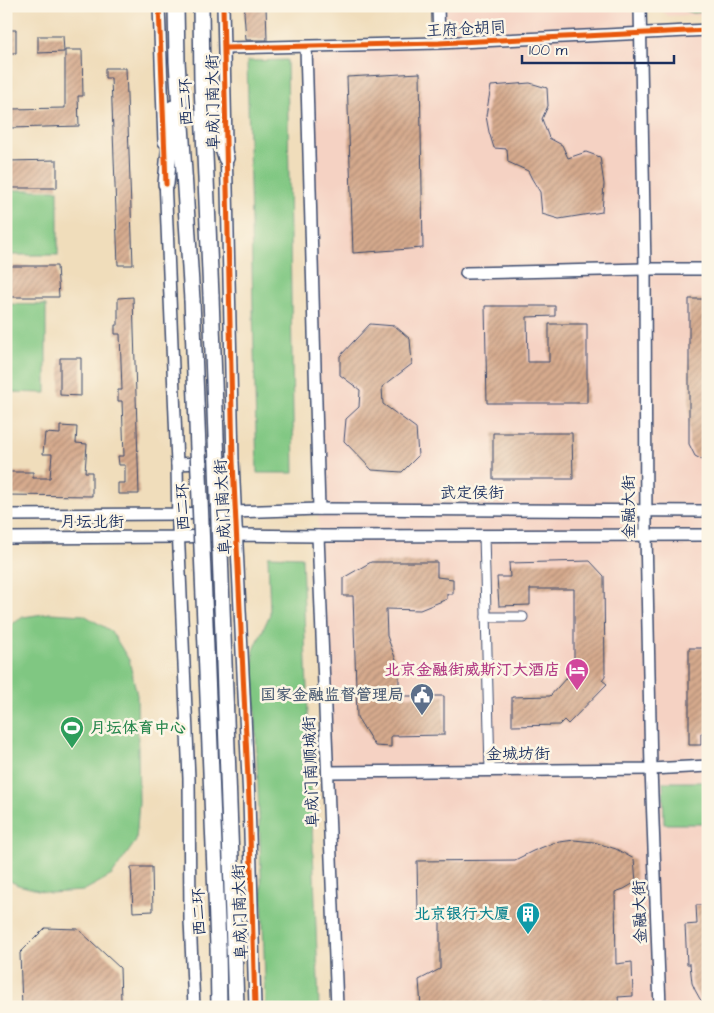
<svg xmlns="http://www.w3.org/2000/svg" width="714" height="1013" font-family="'Architects Daughter','LXGW WenKai TC',sans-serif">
  <defs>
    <pattern id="building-hatch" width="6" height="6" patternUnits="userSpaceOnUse" patternTransform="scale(1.25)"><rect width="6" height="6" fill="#d6aa8d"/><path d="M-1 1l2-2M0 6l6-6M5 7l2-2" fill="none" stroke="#ad8b76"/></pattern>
  </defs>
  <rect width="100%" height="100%" fill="#fcf5e5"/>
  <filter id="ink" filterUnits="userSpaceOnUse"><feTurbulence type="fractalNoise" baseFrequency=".02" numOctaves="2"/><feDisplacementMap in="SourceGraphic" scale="10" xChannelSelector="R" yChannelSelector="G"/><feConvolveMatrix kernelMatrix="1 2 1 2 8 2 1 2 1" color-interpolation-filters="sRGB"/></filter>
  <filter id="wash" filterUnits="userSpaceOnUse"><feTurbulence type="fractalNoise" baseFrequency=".0096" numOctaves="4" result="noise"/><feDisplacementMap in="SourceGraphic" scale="20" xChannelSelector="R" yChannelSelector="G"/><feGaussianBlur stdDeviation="1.12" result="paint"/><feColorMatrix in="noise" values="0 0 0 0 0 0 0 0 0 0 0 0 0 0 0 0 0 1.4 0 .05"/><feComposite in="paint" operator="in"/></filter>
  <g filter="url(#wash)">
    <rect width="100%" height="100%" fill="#f0ddbb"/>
    <g fill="#f5d2c3">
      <path d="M438 6H642L639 32 708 30V1007H336L318 536 319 509 306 47 439 43Z"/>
      <path d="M657 6H708V15L668 16Z"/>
    </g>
    <g fill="#80c782" stroke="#4e7b70">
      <path d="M674 6H708V12L692 13Z"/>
      <path d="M287 60 294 473H257L247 61Z"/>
      <rect x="6" y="190" width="52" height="65"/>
      <path d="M6 304 46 305V393L6 392Z"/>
      <path d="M268 556 302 557 319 1007H266L253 652 270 614Z"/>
      <path d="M50 613 84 615 111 631 129 660 137 695 139 802 136 841 112 875 83 891 50 893 18 885 6 879V628L23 617Z"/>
      <path d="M663 782H708V824H664Z"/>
    </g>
    <g id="blocks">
      <g fill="url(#building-hatch)">
        <path d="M247 6H266L267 40H246L244 12Z"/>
        <rect x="6" y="30" width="10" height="23"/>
        <path d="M38 36H63L64 52 38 53Z"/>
        <path d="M65 50H82L83 96H78L79 126 11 128V109L65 108Z"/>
        <path d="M105 68H126L133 265H118L111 78H105Z"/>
        <path d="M420 73 423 248 353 253 347 77Z"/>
        <path d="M530 83 547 88 548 106 542 119 549 138 562 145 568 158 586 152 600 157 604 184 602 212 559 219 542 214 540 192 532 179 528 171 508 162 507 149 494 148 489 132 486 116 491 86Z"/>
        <path d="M57 160V188H8V161Z"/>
        <path d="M6 266H57L59 297H6Z"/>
        <path d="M133 297 139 494H118V483H125V465H119L118 456H124L122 401H118V390H122L120 334H115V325H118V298Z"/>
        <path d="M689 299H708V463L695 456 689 444Z"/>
        <path d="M485 306H555V316L527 317 528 362H549V324H587V403H487Z"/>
        <path d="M370 324 395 326 410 339 412 364 382 387 383 404 416 428 418 456 402 472 372 470 344 441 346 419 359 407 360 390 340 375V356Z"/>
        <path d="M60 358H81V396L60 395Z"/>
        <path d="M60 426 77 427 76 443 87 444 85 472H92V496L6 495V472H33V478H50L52 454H43L45 433 60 434Z"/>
        <path d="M493 433H572L573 479H493Z"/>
        <path d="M590 561 604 576 605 676 602 680 607 684 568 724 564 720 559 725 512 726V697L550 696 574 669V589H530V605L499 606 497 577H510L509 563Z"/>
        <path d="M371 562H437V577L453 579V594H447V599L420 610 386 609 387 636 399 668V696H444V735L391 736V747L375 746 357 717 353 596H343V578Z"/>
        <path d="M689 648H708V733H701V745H689Z"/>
        <path d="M574 840 594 842 616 849 634 859 636 882 624 889 615 892 616 964 632 962 633 996 618 997 619 1007H549V1002H538L529 1007H421L419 980 440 969V911H418L417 861 515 860 533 851 553 843Z"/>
        <path d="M131 867H152L153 911 133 912Z"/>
        <path d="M696 905H708V1007L700 999 695 990 692 983 690 964H687L685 925 697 924Z"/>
        <path d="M45 928 78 929 120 968 121 1000 115 1007H22L20 953Z"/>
      </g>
    </g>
  </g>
  <g filter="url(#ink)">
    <use href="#blocks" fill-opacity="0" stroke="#3b496c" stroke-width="1"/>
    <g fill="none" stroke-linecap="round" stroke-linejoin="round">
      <g stroke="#3b496c" stroke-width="11">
        <g id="street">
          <path d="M484 535 490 770"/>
          <path d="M486 617H523"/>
        </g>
      </g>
      <g stroke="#3b496c" stroke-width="14">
        <g id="secondary">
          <path d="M159 6 164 142"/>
          <path d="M223 6 233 461 249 800 255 1007"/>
          <path d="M438 6 439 43"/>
          <path d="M640 6 645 269 646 534 651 769 660 1007"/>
          <path d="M306 47 319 509"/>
          <path d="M225 48 439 43 708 30"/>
          <path d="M165 178 177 464 178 527 189 779 190 920 194 1007"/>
          <path d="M466 273 645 269H708"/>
          <path d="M177 464 225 462"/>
          <path d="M6 515 178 514 319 509 708 511"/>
          <path d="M318 536 337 1007"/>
          <path d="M6 538 179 537 237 535 318 536 708 535"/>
          <path d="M328 772 651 769 708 766"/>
        </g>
      </g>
      <g stroke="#3b496c" stroke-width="18">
        <g id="highway">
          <path d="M176 6 177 61 192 300"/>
          <path d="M201 6 202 84 211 296"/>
          <path d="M208 102 226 158"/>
          <path d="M166 184 173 108"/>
          <path d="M234 945 236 1007"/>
          <path d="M218 946 219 1007"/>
        </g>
      </g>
      <use href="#street" stroke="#fff" stroke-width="9"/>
      <use href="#secondary" stroke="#fff" stroke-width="11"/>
      <use href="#highway" stroke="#fff" stroke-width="15"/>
      <g stroke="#3b496c" stroke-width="18" stroke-linecap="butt">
        <g id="highway-bridge">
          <path d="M211 296 234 945"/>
          <path d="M192 300 218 946"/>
        </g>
      </g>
      <use href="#highway-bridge" stroke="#fff" stroke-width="15"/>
      <g stroke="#fcf5e5" stroke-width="8">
        <g id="cycleway">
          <path d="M159 6 166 184"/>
          <path d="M223 6 233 461 249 800 255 1007"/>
          <path d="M225 48 439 43 708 30"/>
        </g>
      </g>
      <use href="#cycleway" stroke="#e8590c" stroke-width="5"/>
    </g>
  </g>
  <defs>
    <g id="hotel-pin" transform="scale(1.25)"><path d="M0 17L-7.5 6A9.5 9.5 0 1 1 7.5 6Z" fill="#d1479c" stroke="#fcf5e5"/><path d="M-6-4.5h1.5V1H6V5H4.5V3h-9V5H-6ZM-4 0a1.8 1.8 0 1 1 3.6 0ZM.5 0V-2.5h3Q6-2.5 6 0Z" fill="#fff"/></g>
    <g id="civic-pin" transform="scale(1.25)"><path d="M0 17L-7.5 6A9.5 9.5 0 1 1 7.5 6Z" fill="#5c6f8a" stroke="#fcf5e5"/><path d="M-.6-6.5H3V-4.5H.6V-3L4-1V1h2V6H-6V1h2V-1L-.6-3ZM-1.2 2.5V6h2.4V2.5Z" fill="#fff"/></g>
    <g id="stadium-pin" transform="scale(1.25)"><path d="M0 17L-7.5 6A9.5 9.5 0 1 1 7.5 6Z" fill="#2e9e5b" stroke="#fcf5e5"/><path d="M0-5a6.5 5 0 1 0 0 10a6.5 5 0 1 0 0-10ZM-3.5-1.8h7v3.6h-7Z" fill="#fff"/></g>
    <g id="building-pin" transform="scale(1.25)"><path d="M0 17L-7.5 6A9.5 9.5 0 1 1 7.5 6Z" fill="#0f9aa8" stroke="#fcf5e5"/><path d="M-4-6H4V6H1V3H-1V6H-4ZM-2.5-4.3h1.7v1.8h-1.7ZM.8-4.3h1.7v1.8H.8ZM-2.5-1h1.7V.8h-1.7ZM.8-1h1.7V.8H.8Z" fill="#fff"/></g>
  </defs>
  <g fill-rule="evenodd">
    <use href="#hotel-pin" x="577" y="670"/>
    <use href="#civic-pin" x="422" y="695"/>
    <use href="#stadium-pin" x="72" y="728"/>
    <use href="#building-pin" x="528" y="914"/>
  </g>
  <g text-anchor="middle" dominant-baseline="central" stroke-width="5" stroke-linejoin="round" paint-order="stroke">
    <g font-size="16" fill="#1b2f5e" stroke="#fcf5e5">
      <text transform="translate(466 29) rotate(-3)">王府仓胡同</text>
      <text transform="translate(186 102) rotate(-92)">西二环</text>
      <text transform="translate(213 102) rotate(-91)">阜成门南大街</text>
      <text x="472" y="493">武定侯街</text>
      <text transform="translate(183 507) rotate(-92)">西二环</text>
      <text transform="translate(223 507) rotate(-93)">阜成门南大街</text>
      <text transform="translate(629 507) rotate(-90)">金融大街</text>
      <text x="92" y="522">月坛北街</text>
      <text x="518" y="754">金城坊街</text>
      <text transform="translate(311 772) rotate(-92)">阜成门南顺城街</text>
      <text transform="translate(199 912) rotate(-92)">西二环</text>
      <text transform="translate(240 912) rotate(-92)">阜成门南大街</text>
      <text transform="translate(640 912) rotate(-92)">金融大街</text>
    </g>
    <g font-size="16" font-weight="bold" fill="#b23c85" stroke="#fcf5e5" text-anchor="end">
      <text x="560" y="670">北京金融街威斯汀大酒店</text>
    </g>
    <g font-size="16" font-weight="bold" fill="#4e5e75" stroke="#fcf5e5" text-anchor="end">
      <text x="404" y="695">国家金融监督管理局</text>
    </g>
    <g font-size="16" font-weight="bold" fill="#27864d" stroke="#fcf5e5" text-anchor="start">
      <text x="90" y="728">月坛体育中心</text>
    </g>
    <g font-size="16" font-weight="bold" fill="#0d838f" stroke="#fcf5e5" text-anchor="end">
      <text x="510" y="914">北京银行大厦</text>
    </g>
  </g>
  <rect width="714" height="1013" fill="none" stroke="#fcf5e5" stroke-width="25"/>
  <path d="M522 55v8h152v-8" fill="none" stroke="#1b2f5e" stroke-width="2.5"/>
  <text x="529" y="55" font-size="15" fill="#1b2f5e" stroke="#fcf5e5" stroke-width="4" paint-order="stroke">100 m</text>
</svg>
